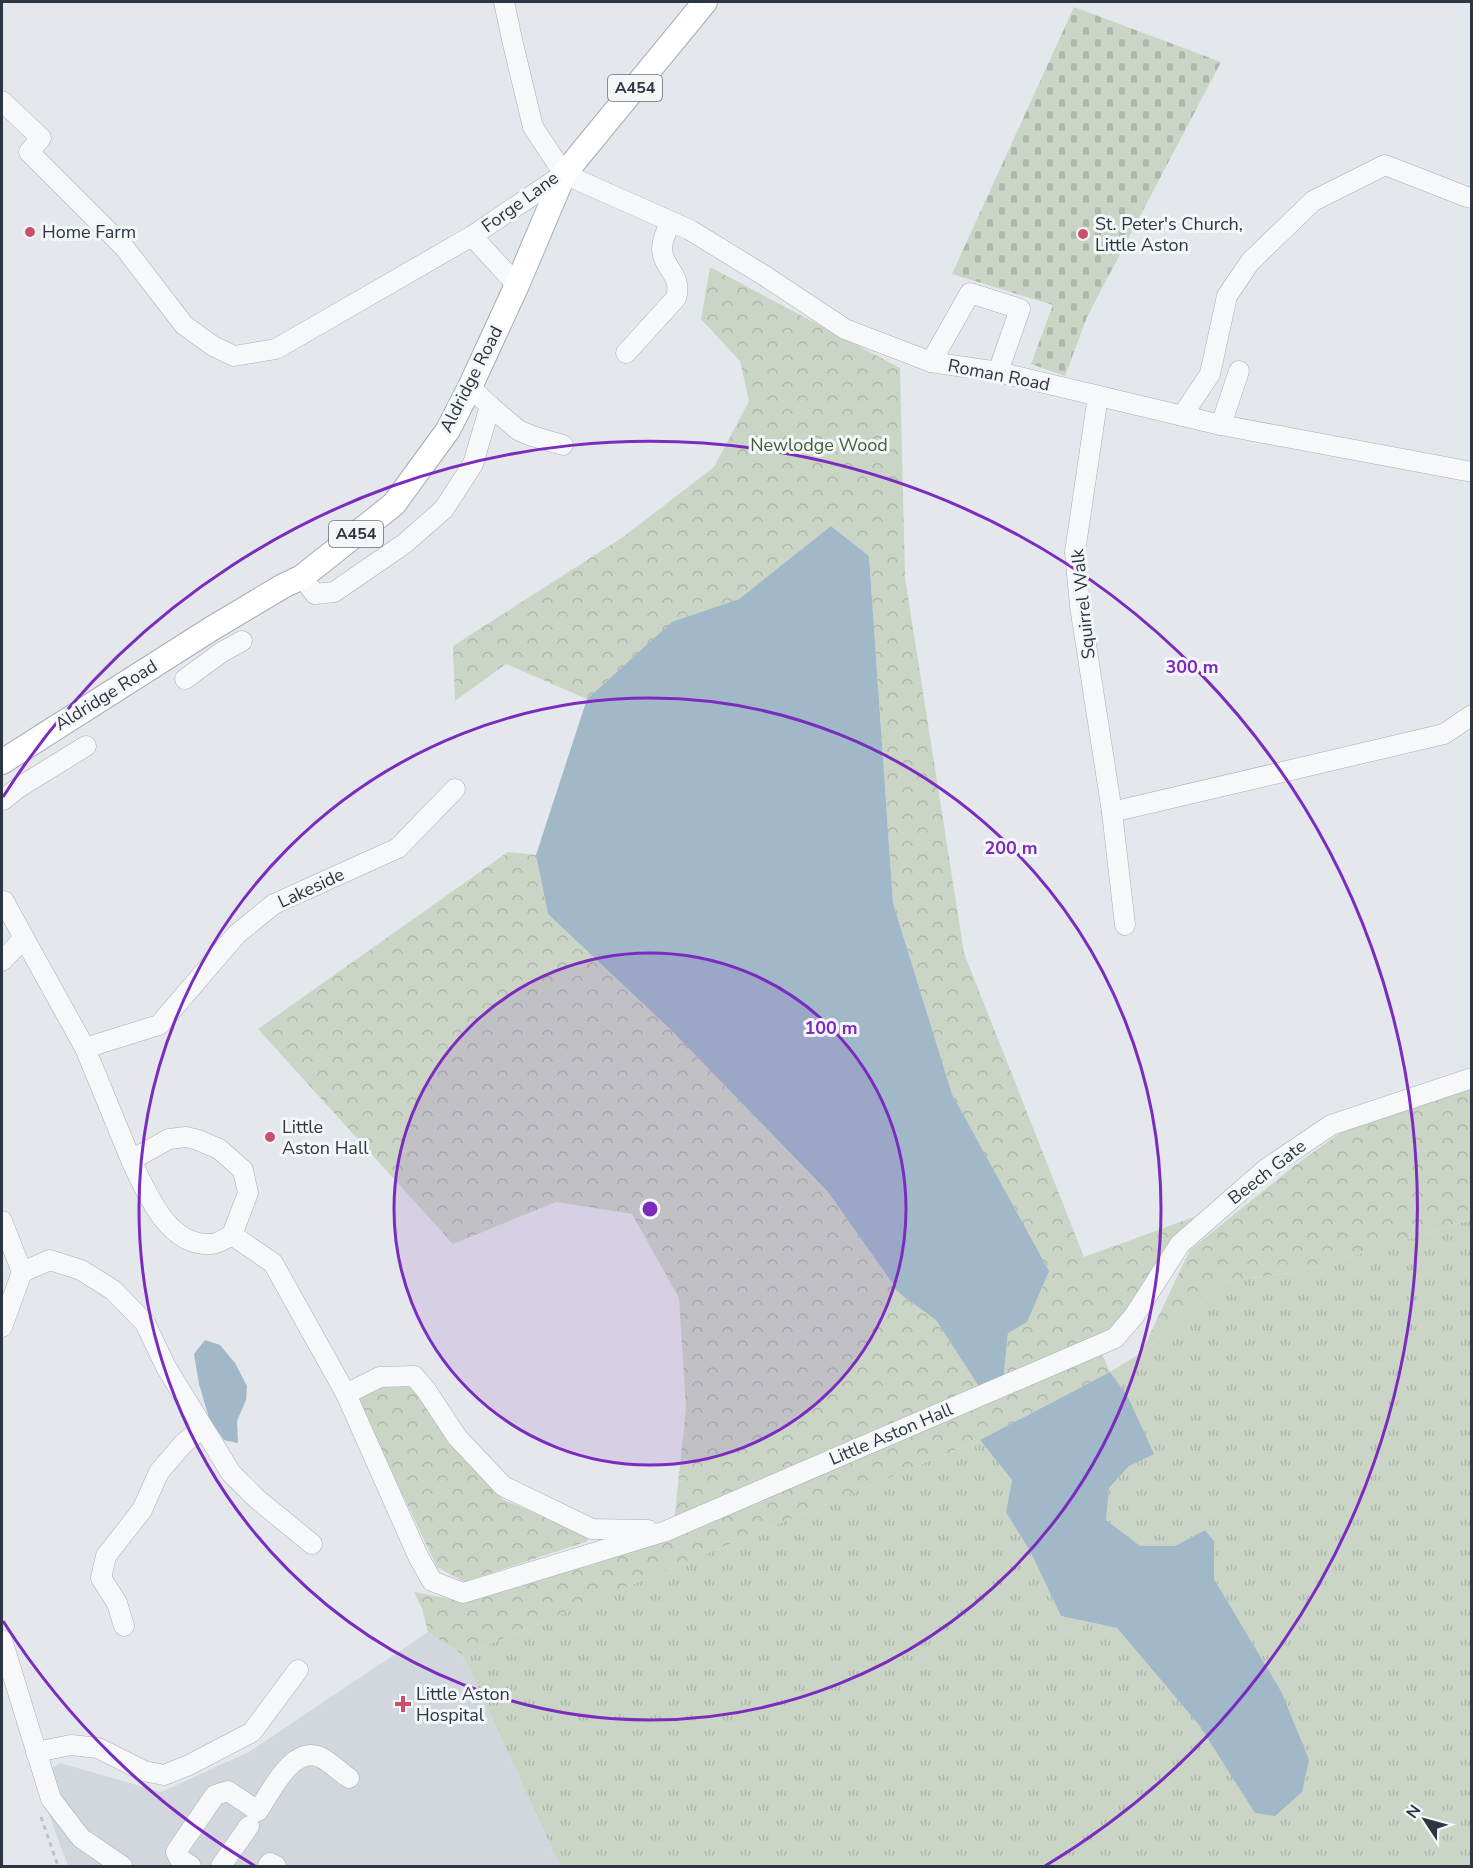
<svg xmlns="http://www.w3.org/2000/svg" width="1473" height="1868" font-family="'Nunito Sans',sans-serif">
  <defs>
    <pattern id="grass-tufts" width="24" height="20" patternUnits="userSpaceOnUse" patternTransform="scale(1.5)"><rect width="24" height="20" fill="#cbd5c6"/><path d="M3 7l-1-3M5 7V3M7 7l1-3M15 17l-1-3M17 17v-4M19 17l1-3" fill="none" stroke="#aeb7ab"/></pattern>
    <pattern id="forest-crowns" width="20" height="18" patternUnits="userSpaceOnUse" patternTransform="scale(1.5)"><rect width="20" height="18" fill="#cbd5c6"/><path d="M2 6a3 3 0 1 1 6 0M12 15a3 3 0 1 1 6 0" fill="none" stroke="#aeb7ab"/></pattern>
    <pattern id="cemetery-stones" width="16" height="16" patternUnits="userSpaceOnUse" patternTransform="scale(1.5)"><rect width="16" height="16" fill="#cbd5c6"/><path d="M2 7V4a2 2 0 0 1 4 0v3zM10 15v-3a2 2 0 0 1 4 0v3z" fill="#aeb7ab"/></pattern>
  </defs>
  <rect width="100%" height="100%" fill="#e4e7eb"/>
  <path fill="#d2d7dd" d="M428 1632 463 1655 560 1866H68L36 1780 60 1763 161 1792 249 1752Z"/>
  <path fill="url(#grass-tufts)" d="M1471 1220V1866H560L463 1655 980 1440 1012 1480 1006 1512 1031 1553 1061 1616 1117 1628 1199 1725 1255 1812 1281 1691 1214 1579V1541L1205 1530 1175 1546H1139L1106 1520 1109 1488 1129 1466 1127 1395 1110 1372 1141 1353 1226 1281 1299 1272Z"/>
  <g fill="url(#forest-crowns)">
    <path d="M710 267 900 368 905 578 964 953 1084 1257 1194 1217 1112 1332 1003 1382 1008 1333 1048 1271 952 1094 893 903 869 556 831 526 739 599 672 623 587 699 506 664 455 701 453 646 623 537 714 467 749 401 740 361 701 319Z"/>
    <path d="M508 852 536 855 548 914 673 1032 828 1192 900 1294 936 1320 983 1393 674 1522 686 1408 679 1298 632 1214 556 1202 453 1244 258 1029Z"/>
    <path d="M1471 1089V1220L1299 1272 1226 1281 1141 1353 1190 1250 1294 1166 1343 1131Z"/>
    <path d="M1102 1354 1110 1372 980 1440 463 1655 428 1632 422 1608 414 1592 460 1601 597 1563Z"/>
    <path d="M391 1383 415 1386 458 1450 502 1499 587 1535 588 1541 464 1582 437 1567 356 1396Z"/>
  </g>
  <path fill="url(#cemetery-stones)" d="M1074 7 1221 62 1087 317 1065 376 1031 364 1053 305 952 274Z"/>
  <g fill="#a1b8c9">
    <path d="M831 526 869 556 893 903 952 1094 1049 1271 1027 1322 1008 1333 1003 1382 983 1393 936 1320 900 1294 828 1192 673 1032 548 914 536 855 587 699 672 622 739 599Z"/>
    <path d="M205 1340 220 1345 235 1363 247 1386 246 1400 237 1421 238 1443 224 1440 209 1418 199 1384 194 1354Z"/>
    <path d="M1110 1372 1127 1395 1154 1454 1129 1466 1109 1488 1106 1520 1140 1546H1175L1205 1530 1214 1541V1579L1281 1691 1309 1760 1302 1792 1275 1816 1255 1813 1199 1725 1117 1628 1061 1616 1031 1553 1006 1512 1012 1480 980 1440Z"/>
  </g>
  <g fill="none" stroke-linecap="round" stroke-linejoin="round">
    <g stroke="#a9aeb5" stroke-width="21">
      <g id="minor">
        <path d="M504 2 513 44 533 127 564 174"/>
        <path d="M2 101 41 138 29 152 124 247 184 325 213 346 234 356 276 349 472 236"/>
        <path d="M564 174 690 230 765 276 845 329 931 362 998 372 1221 425 1472 472"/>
        <path d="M517 285 472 236 564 174"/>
        <path d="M626 353 676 298C683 275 663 269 662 249 662 239 667 230 671 222"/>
        <path d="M931 362 970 293 1020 309 998 372"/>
        <path d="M1098 396 1075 552 1080 606 1112 812 1125 925"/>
        <path d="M490 406 518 430 532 436 563 445"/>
        <path d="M1182 416 1210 374 1227 296 1250 262 1313 201 1385 165 1467 197"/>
        <path d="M1221 425 1239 371"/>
        <path d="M302 577 315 594 334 592 404 544 444 509 473 464 490 406 470 387"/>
        <path d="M185 679 222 652 242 641"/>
        <path d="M3 800 18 788 86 746"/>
        <path d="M1112 812 1444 734 1472 715"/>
        <path d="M24 938 85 1048 131 1160 169 1139 186 1137 198 1140 219 1149 243 1170 248 1193 232 1235 273 1263 346 1394 418 1556 432 1581 463 1593 666 1531 1115 1338 1134 1316 1180 1244 1266 1169 1331 1125 1472 1078"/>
        <path d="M2 961 24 938 4 901"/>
        <path d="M85 1048 159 1025 237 934 274 904 398 848 455 789"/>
        <path d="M131 1160C146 1192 168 1247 211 1244 218 1244 226 1238 232 1235"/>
        <path d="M2 1221 22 1272"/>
        <path d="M22 1272 50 1260 81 1270 113 1290 145 1323 166 1367 231 1473 257 1499 312 1544"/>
        <path d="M2 1327 22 1272"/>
        <path d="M346 1394 380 1377 414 1376 426 1390 457 1437 503 1486 592 1529 648 1530"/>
        <path d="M124 1626 117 1603 101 1578 106 1556 142 1510 159 1472 183 1444 202 1428"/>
        <path d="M2 1640 51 1799 81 1838 122 1866"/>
        <path d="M36 1752 71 1745 98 1748 144 1771 164 1775 189 1765 252 1732 298 1670"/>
        <path d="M191 1866 179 1858 176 1852 215 1795 228 1791 258 1811C271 1792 293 1743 322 1758 331 1763 340 1772 349 1778"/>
        <path d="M221 1866 249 1826"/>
        <path d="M268 1866 270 1863 276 1866"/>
      </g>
    </g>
    <g stroke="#a4adb7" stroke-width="26">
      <path id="major" d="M2 762 211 629 283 586 302 577 394 504 448 430 470 387 517 285 564 174 705 2"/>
    </g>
    <path stroke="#bec2c7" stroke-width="3" stroke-dasharray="4.5 4.5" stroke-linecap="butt" d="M41 1817 58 1866"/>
    <use href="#minor" stroke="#f7f8fa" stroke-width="20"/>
    <use href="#major" stroke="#fff" stroke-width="24"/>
  </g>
  <circle cx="650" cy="1209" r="256" fill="#7b2cbf" fill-opacity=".12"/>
  <g fill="none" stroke="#7b2cbf" stroke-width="3">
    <circle cx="650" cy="1209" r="256"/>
    <circle cx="650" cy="1209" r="511"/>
    <path d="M255 1866A767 767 0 0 1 3 1621M3 797A767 767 0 1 1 1045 1866"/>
  </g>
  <g fill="#c9506d" stroke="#f4f6f8" stroke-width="2">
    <circle cx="30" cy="232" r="6"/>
    <circle cx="1083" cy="234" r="6"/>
    <circle cx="270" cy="1137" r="6"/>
    <path d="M400 1695h6v6h6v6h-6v6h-6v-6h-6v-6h6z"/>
  </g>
  <g text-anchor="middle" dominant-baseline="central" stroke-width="6" stroke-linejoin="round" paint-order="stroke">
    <g fill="#f4f6f8" stroke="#687079" stroke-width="1.5">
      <rect x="608" y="75" width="54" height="26" rx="4.5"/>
      <rect x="329" y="521" width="54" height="26" rx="4.5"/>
    </g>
    <g font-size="16" font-weight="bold" fill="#2c3643">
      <text x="635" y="88">A454</text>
      <text x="356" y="534">A454</text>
    </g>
    <g font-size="18" fill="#2c3643" stroke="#f4f6f8">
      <text transform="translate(520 202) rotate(-36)">Forge Lane</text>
      <text transform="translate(999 375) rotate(11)">Roman Road</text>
      <text transform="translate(471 379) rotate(-63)">Aldridge Road</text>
      <text transform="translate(1083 604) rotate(-96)">Squirrel Walk</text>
      <text transform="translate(106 695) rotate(-32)">Aldridge Road</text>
      <text transform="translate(311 888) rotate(-25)">Lakeside</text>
      <text transform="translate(1267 1172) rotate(-38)">Beech Gate</text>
      <text transform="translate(891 1434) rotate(-23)">Little Aston Hall</text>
    </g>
    <g font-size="18" fill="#2c3643" stroke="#f4f6f8" text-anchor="start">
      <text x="1095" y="224">St. Peter's Church,<tspan x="1095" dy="21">Little Aston</tspan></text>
      <text x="42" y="232">Home Farm</text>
      <text x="282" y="1127">Little<tspan x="282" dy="21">Aston Hall</tspan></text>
      <text x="416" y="1694">Little Aston<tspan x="416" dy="21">Hospital</tspan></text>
    </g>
    <g font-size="18" fill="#445e3a" stroke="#f4f6f8">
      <text x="819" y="445">Newlodge Wood</text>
    </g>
  </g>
  <circle cx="650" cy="1209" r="9" fill="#7b2cbf" stroke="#f4f6f8" stroke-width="3"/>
  <g font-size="18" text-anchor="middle" font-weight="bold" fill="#7b2cbf" stroke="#f4f6f8" stroke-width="6" stroke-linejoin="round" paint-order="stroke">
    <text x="1192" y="673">300 m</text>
    <text x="1011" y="854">200 m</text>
    <text x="831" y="1034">100 m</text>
  </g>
  <rect width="1473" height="1868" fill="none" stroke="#2c3643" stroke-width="6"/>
  <g transform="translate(1425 1820) rotate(306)" stroke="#f4f6f8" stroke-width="4.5" paint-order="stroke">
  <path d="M0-4.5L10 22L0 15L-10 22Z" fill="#2c3643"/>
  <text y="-9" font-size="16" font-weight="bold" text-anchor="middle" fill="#2c3643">N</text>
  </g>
</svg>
